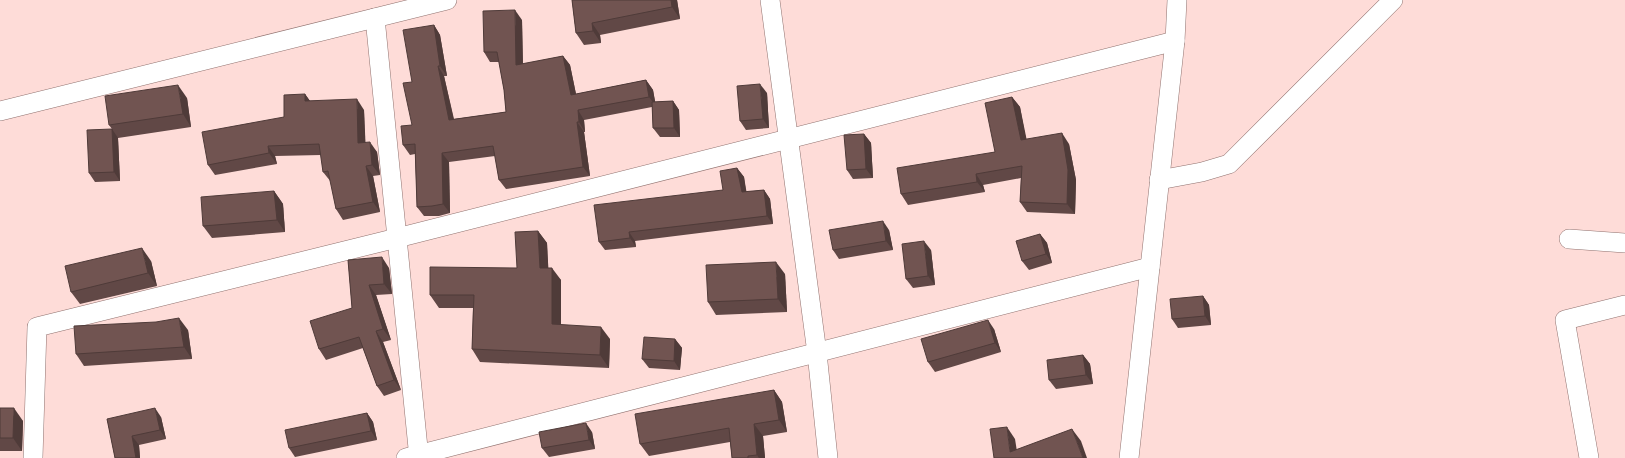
<svg xmlns="http://www.w3.org/2000/svg" width="1625" height="458" font-family="'Titillium Web',sans-serif">
  <rect width="100%" height="100%" fill="#fedcd8"/>
  <g fill="none" stroke-linecap="round" stroke-linejoin="round">
    <g stroke="#90726f" stroke-width="20">
      <g id="street">
        <path d="M770 0 817 353 828 458"/>
        <path d="M375 18 419 458"/>
        <path d="M0 111 447 0"/>
        <path d="M1159 180 1202 172 1229 164 1393 0"/>
        <path d="M1569 239 1625 243"/>
        <path d="M33 458 37 327 397 238 1175 41"/>
        <path d="M406 458 1150 267"/>
        <path d="M1129 458 1175 41 1177 0"/>
        <path d="M1589 458 1565 320 1625 305"/>
      </g>
    </g>
    <use href="#street" stroke="#fff" stroke-width="19"/>
  </g>
  <g fill="#614846">
    <path d="M572 0H677L680 19 600 35 601 43 584 45 576 33Z"/>
    <path d="M522 20 523 64 563 56 570 65 576 94 646 80 653 90 655 102 673 101 679 110 680 137H660L653 128 652 107 584 120 585 132H584L590 176 506 189 499 180 495 156 449 162 450 213 439 216H424L417 207 415 154 410 155 403 145 412 125 434 25 440 35 447 76H444L454 119 506 112 504 90 499 62H490L484 52Z"/>
    <path d="M767 93 769 128 746 130 740 121Z"/>
    <path d="M305 94 310 101 364 110 365 142 377 152 380 175 373 176 380 212 343 220 336 209 331 182 323 172 321 155 275 156 277 164 215 175 208 165 284 117Z"/>
    <path d="M1012 97 1020 107 1026 140 1069 144 1076 180 1075 214 1027 212 1020 202 1021 178 983 185 985 192 908 205 901 194 995 152Z"/>
    <path d="M187 98 191 127 118 138 120 181 95 182 89 173 112 129 109 125Z"/>
    <path d="M864 134 871 143 873 178 853 179 847 170Z"/>
    <path d="M737 168 744 177 746 192 764 190 770 199 773 224 635 241 636 247 605 250 599 242 723 190Z"/>
    <path d="M274 191 283 204 285 232 212 238 203 226Z"/>
    <path d="M889 230 893 250 839 259 833 250Z"/>
    <path d="M538 231 547 243 548 268 561 280V325L610 339 609 368 480 362 472 349 473 308H439L430 295 517 268Z"/>
    <path d="M1040 234 1047 243 1052 263 1029 270 1022 261Z"/>
    <path d="M931 250 935 285 913 288 906 279Z"/>
    <path d="M348 260 389 268 392 294 376 295 391 340 383 342 401 390 384 396 377 386 363 348 326 360 319 349 352 308Z"/>
    <path d="M151 261 157 286 80 304 71 292Z"/>
    <path d="M785 274 787 312 716 315 708 302Z"/>
    <path d="M1203 296 1209 305 1211 325 1178 328 1172 319Z"/>
    <path d="M994 329 1001 352 935 372 928 362Z"/>
    <path d="M188 330 192 359 84 366 76 354Z"/>
    <path d="M675 339 682 348 680 370 649 368 642 359Z"/>
    <path d="M1083 355 1090 364 1093 384 1056 389 1049 380Z"/>
    <path d="M774 390 782 402 787 432 763 436 765 458H732L730 442 649 456 640 444Z"/>
    <path d="M0 408 23 421 22 451H0Z"/>
    <path d="M367 413 373 422 377 440 295 457 289 448Z"/>
    <path d="M161 417 166 439 139 445 140 458H115L107 419Z"/>
    <path d="M592 432 595 449 549 457 542 448Z"/>
  </g>
  <g fill="#4f3b39">
    <path d="M671 0H677L680 19 672 7Z"/>
    <path d="M515 10 522 20 523 74 516 65Z"/>
    <path d="M592 23 600 35 601 43 593 31Z"/>
    <path d="M434 25 440 35 447 76 440 66Z"/>
    <path d="M563 56 570 65 578 104 571 95Z"/>
    <path d="M438 66 444 76 456 130 449 120Z"/>
    <path d="M646 80 653 90 656 106 649 97Z"/>
    <path d="M760 84 767 93 769 128 763 119Z"/>
    <path d="M178 85 187 98 191 127 183 114Z"/>
    <path d="M305 94 312 104 305 101Z"/>
    <path d="M1012 97 1020 107 1029 151 1021 140Z"/>
    <path d="M357 99 364 110 366 154 358 143Z"/>
    <path d="M673 101 679 110 680 137 674 128Z"/>
    <path d="M578 110 584 120 585 132 579 122Z"/>
    <path d="M577 122 584 132 590 176 583 167Z"/>
    <path d="M112 129 118 138 120 181 114 172Z"/>
    <path d="M1062 133 1069 144 1076 180 1075 214 1067 204Z"/>
    <path d="M864 134 871 143 873 178 866 169Z"/>
    <path d="M370 142 377 152 380 175 372 165Z"/>
    <path d="M268 146 275 156 277 164 269 153Z"/>
    <path d="M442 153 449 162 450 213 443 204Z"/>
    <path d="M366 166 373 176 380 212 373 202Z"/>
    <path d="M737 168 744 177 748 201 742 192Z"/>
    <path d="M976 174 983 185 985 192 977 182Z"/>
    <path d="M764 190 770 199 773 224 767 216Z"/>
    <path d="M274 191 283 204 285 232 277 220Z"/>
    <path d="M883 221 889 230 893 250 886 241Z"/>
    <path d="M538 231 547 243 549 280 540 268Z"/>
    <path d="M629 232 635 241 636 247 630 238Z"/>
    <path d="M1040 234 1047 243 1052 263 1046 254Z"/>
    <path d="M924 241 931 250 935 285 928 276Z"/>
    <path d="M142 248 151 261 157 286 148 273Z"/>
    <path d="M382 257 389 268 392 294 384 284Z"/>
    <path d="M776 262 785 274 787 312 778 299Z"/>
    <path d="M552 268 561 280V337L552 324Z"/>
    <path d="M369 285 376 295 391 340 383 329Z"/>
    <path d="M1203 296 1209 305 1211 325 1205 316Z"/>
    <path d="M179 318 188 330 192 359 184 347Z"/>
    <path d="M988 320 994 329 1001 352 995 343Z"/>
    <path d="M601 327 610 339 609 368 600 355Z"/>
    <path d="M376 331 383 342 401 390 394 380Z"/>
    <path d="M675 339 682 348 680 370 674 361Z"/>
    <path d="M1083 355 1090 364 1093 384 1086 375Z"/>
    <path d="M774 390 782 402 787 432 779 420Z"/>
    <path d="M14 408 23 421 22 451 13 438Z"/>
    <path d="M155 408 161 417 166 439 160 430Z"/>
    <path d="M367 413 373 422 377 440 371 431Z"/>
    <path d="M586 423 592 432 595 449 589 440Z"/>
    <path d="M754 424 763 436 765 458H759L757 455Z"/>
    <path d="M1007 427 1015 439 1018 458 1010 452Z"/>
    <path d="M1072 429 1081 441 1087 458H1083Z"/>
    <path d="M132 436 139 445 140 458H136Z"/>
  </g>
  <g fill="#715451" stroke="#4f3b39">
    <path d="M572 0H671L672 7 592 23 593 31 576 33Z"/>
    <path d="M515 10 516 65 563 56 571 95 646 80 649 97 578 110 579 122H577L583 167 499 180 493 146 442 153 443 204 432 206 417 207 415 144 403 145 401 126 412 125 403 83 412 82 403 30 434 25 440 66H438L449 120 506 112 504 90 497 52H484L483 11Z"/>
    <path d="M760 84 763 119 740 121 737 86Z"/>
    <path d="M178 85 183 114 109 125 105 96Z"/>
    <path d="M305 94V101L357 99 358 143 370 142 372 165 366 166 373 202 336 209 328 171 323 172 319 144 268 146 269 153 208 165 202 132 284 117V95Z"/>
    <path d="M1012 97 1021 140 1062 133 1068 170 1067 204 1020 202 1022 166 976 174 977 182 901 194 897 168 995 152 985 103Z"/>
    <path d="M673 101 674 128H653L652 102Z"/>
    <path d="M112 129 114 172 89 173 87 130Z"/>
    <path d="M864 134 866 169 847 170 844 135Z"/>
    <path d="M737 168 742 192 764 190 767 216 629 232 630 238 599 242 594 205 723 190 720 171Z"/>
    <path d="M274 191 277 220 203 226 201 197Z"/>
    <path d="M883 221 886 241 833 250 829 230Z"/>
    <path d="M538 231 540 268H552V324L601 327 600 355 472 349 474 295H430V267L517 268 515 232Z"/>
    <path d="M1040 234 1046 254 1022 261 1016 241Z"/>
    <path d="M924 241 928 276 906 279 902 244Z"/>
    <path d="M142 248 148 273 71 292 65 266Z"/>
    <path d="M382 257 384 284 369 285 383 329 376 331 394 380 377 386 359 337 319 349 310 321 352 308 348 260Z"/>
    <path d="M776 262 778 299 708 302 706 265Z"/>
    <path d="M1203 296 1205 316 1172 319 1170 299Z"/>
    <path d="M179 318 184 347 76 354 74 326 156 322Z"/>
    <path d="M988 320 995 343 928 362 921 339Z"/>
    <path d="M644 337 675 339 674 361 642 359Z"/>
    <path d="M1083 355 1086 375 1049 380 1047 360Z"/>
    <path d="M774 390 779 420 754 424 757 455 748 456V458H732L729 428 640 444 635 414Z"/>
    <path d="M0 408H14L13 438H0Z"/>
    <path d="M155 408 160 430 132 436 136 458H115L107 419Z"/>
    <path d="M367 413 371 431 289 448 285 430Z"/>
    <path d="M586 423 589 440 542 448 539 432Z"/>
    <path d="M1007 427 1010 452 1072 429 1083 458H994L990 429Z"/>
  </g>
</svg>
